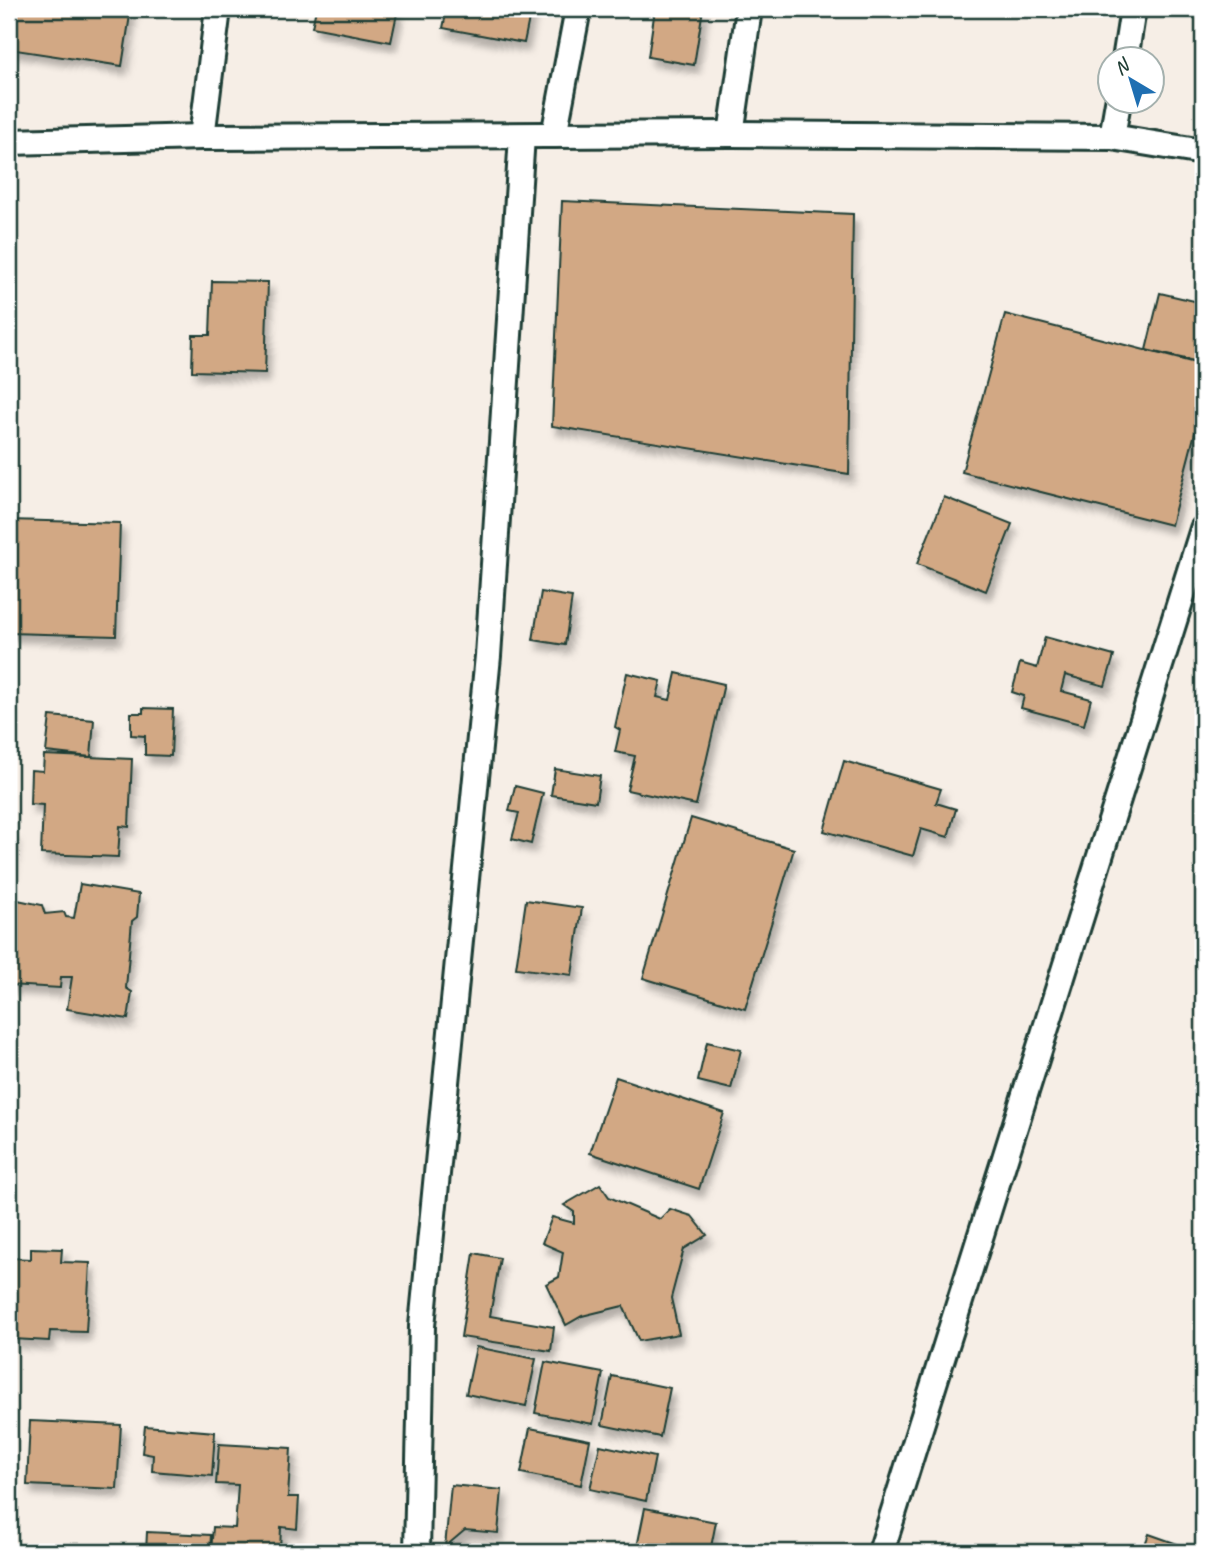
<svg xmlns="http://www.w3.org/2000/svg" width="1212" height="1561" font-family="Caveat,sans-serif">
  <defs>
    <filter id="shadow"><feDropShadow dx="4.5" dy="8" stdDeviation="3.5" flood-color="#0004"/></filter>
  </defs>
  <rect width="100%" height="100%" fill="#f6eee6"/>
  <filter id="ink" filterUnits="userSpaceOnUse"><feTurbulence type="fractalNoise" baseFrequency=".0143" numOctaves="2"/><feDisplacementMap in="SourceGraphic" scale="14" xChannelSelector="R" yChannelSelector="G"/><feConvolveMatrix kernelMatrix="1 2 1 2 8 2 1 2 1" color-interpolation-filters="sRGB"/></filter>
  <g filter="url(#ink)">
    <g fill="#d2a884" stroke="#1f3d34" stroke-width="2" filter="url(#shadow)">
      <path d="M9 9H131L122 66 9 49Z"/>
      <path d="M316 9H398L391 42 312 27Z"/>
      <path d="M447 9H531L524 43 443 28Z"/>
      <path d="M655 9H703L694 65 648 57Z"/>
      <path d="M562 201 853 214 849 474 552 426Z"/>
      <path d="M212 281 268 282 265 373 192 371 193 335H210Z"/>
      <path d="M1160 293 1203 303V363L1146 350Z"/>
      <path d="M1005 314 1203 365V402L1171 525 962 472Z"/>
      <path d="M944 497 1012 524 986 591 917 564Z"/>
      <path d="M9 520 120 523 116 636 9 633Z"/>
      <path d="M541 592 572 597 565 645 533 640Z"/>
      <path d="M1045 637 1114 656 1105 686 1065 675 1061 691 1091 699 1084 725 1021 708 1024 696 1012 692 1020 663 1037 668Z"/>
      <path d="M627 673 661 681 657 697 670 700 676 673 724 684 696 805 627 790 635 756 615 752 620 730 615 727Z"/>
      <path d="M143 708 173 709 171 756 145 755V736L131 735V713H143Z"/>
      <path d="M50 716 94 720 91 757 46 752Z"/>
      <path d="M44 755 132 759 129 827 120 826 118 857 41 854 43 805 30 804 31 770 43 771Z"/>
      <path d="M844 761 941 789 936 803 956 809 948 837 921 829 913 856 824 831Z"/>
      <path d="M555 769 600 776 596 802 551 795Z"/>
      <path d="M515 786 543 793 531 844 512 839 519 813 509 811Z"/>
      <path d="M691 818 794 849 745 1009 643 978Z"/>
      <path d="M9 834 14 835 10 871H9Z"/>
      <path d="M80 884 139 894 137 917 132 921 126 988 132 992 128 1019 67 1009 72 977H61L60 988 9 985V917L13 899 42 905 45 914 64 912 66 917 74 918Z"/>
      <path d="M526 900 582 908 572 975 516 968Z"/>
      <path d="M707 1042 741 1050 731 1089 698 1081Z"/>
      <path d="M616 1077 724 1113 699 1189 590 1153Z"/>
      <path d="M600 1184 609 1197 660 1219 670 1209 692 1216 707 1235 684 1249 671 1298 679 1334 639 1341 623 1306 582 1316 566 1325 546 1284 559 1277 563 1252 542 1243 552 1217 574 1223V1212L564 1205Z"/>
      <path d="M31 1248 62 1249 61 1262 90 1263 86 1332 50 1331 49 1341 13 1339V1329L9 1328V1258L31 1259Z"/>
      <path d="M474 1253 500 1258 490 1316 554 1327 551 1351 461 1337Z"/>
      <path d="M476 1347 536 1359 526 1406 466 1394Z"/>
      <path d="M545 1362 603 1373 593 1424 535 1413Z"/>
      <path d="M612 1376 670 1388 660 1437 602 1425Z"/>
      <path d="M30 1421 121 1425 117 1489 27 1485Z"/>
      <path d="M145 1426 215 1432 212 1476 152 1471 153 1455 142 1453Z"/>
      <path d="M530 1428 590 1440 581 1485 521 1473Z"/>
      <path d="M219 1444 291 1448 288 1497H299L297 1529 281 1527 280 1552H211L213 1527 235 1528 238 1485 216 1484Z"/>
      <path d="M600 1445 655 1457 646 1501 590 1489Z"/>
      <path d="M451 1485 502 1490 498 1533 465 1530 445 1547Z"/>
      <path d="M645 1508 716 1522 710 1552H636Z"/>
      <path d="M147 1532 211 1535 210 1552H146Z"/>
      <path d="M1149 1534 1183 1546 1192 1552H1142Z"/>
    </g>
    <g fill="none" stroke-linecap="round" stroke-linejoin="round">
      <g stroke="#1f3d34" stroke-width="30">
        <g id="minor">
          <path d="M1125 60 1133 9"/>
          <path d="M731 134 749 9"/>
          <path d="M554 135 578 9"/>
          <path d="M202 137 218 9"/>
          <path d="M1112 137 1118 102"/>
          <path d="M9 142 202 137 731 134 1112 137 1203 152"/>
          <path d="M417 1552 422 1326 488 656 522 136"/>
          <path d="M881 1552 1203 529"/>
        </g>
      </g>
      <use href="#minor" stroke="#fff" stroke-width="24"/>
    </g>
  </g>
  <rect width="1212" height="1561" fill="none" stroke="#fff" stroke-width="35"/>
  <rect x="18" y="18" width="1177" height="1526" fill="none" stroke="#1f3d34" stroke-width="2.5" filter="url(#ink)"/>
  <g transform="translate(1131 80) rotate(322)"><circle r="33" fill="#ffffff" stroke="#a5b1ae" stroke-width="2"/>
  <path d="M0-5L12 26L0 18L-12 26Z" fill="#1f6fb2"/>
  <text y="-10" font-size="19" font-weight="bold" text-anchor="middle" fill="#1f3d34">N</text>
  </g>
</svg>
